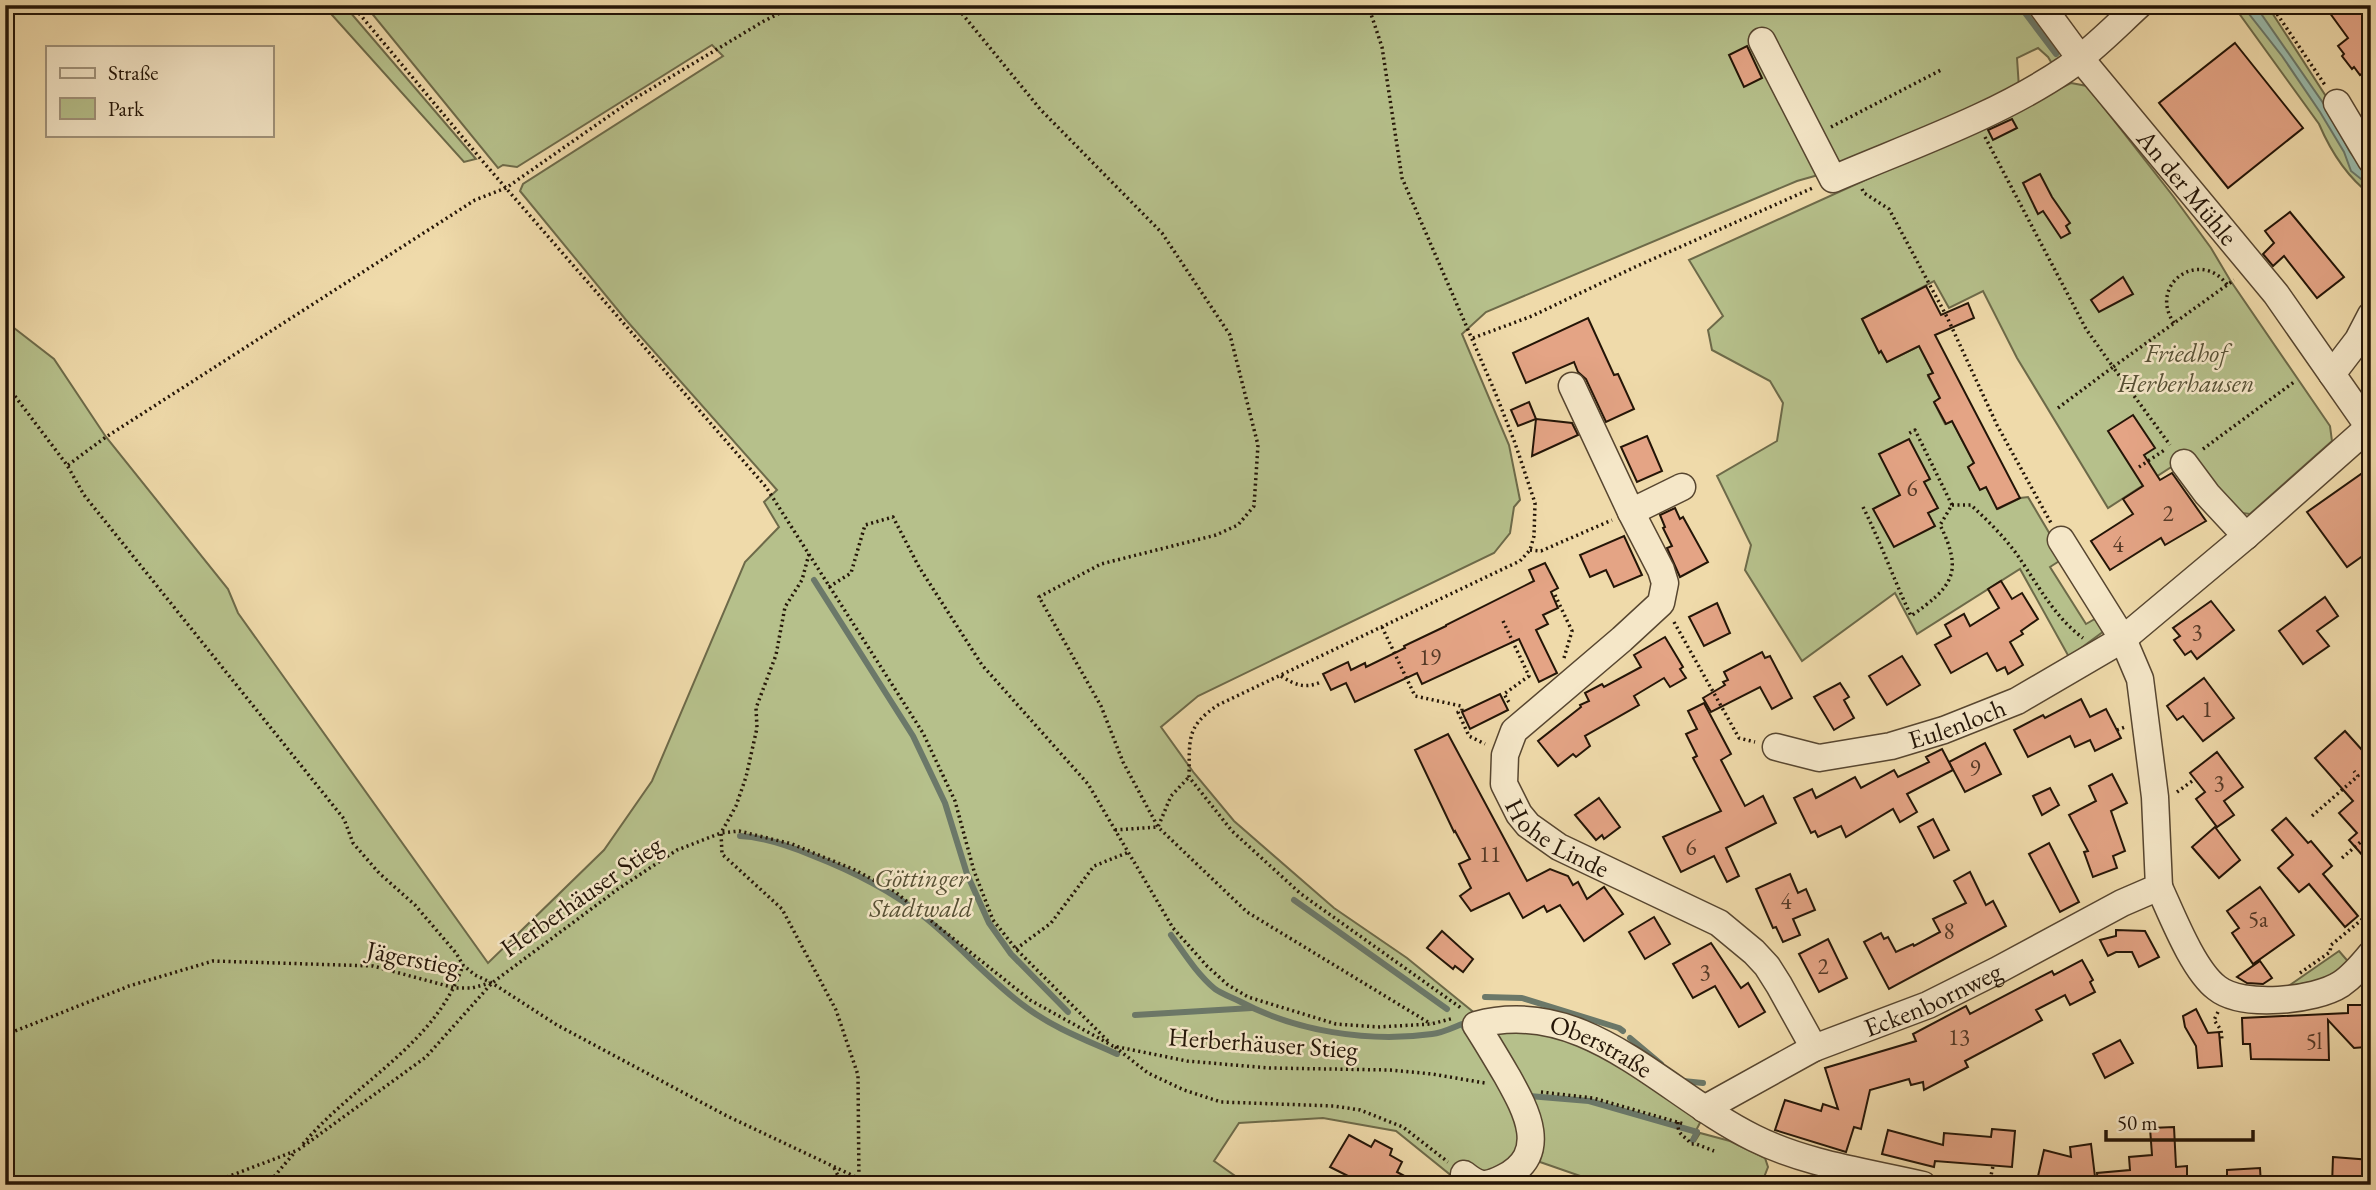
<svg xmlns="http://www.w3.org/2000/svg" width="2376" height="1190" font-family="'EB Garamond',serif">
  <rect width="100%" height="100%" fill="#efdaaa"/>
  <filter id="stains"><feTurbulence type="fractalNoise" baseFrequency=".00286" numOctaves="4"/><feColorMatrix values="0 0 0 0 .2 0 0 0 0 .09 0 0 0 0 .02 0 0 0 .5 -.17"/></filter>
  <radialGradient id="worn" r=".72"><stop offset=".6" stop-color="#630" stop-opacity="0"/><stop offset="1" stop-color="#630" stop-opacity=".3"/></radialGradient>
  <g fill="#b6c08b" stroke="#6d6a49" stroke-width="2">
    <path d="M323 5H344L476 159 464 162Z"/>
    <path d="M365 5H2029L2065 51 2054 67 2048 57 2038 48 2017 58 2019 88 1843 168 1797 181 1486 312 1462 334 1509 445 1520 500 1514 507 1510 533 1494 553 1198 696 1161 727 1194 773 1234 821 1334 908 1407 958 1482 1019 1563 1031 1703 1117 1691 1140 1695 1141 1700 1133 1730 1141 1765 1158 1768 1167 1761 1185H1606L1540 1162 1543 1133 1517 1158 1463 1185 1396 1131 1323 1118 1239 1123 1214 1161 1248 1185H5V321L54 359 106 437 228 589 238 613 488 963 604 850 652 781 745 562 779 527 764 502 777 490 626 320 520 191 523 184 723 56 712 45 517 167 503 165 498 168Z"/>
    <path d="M2233 5H2267L2371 166V195C2347 177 2331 152 2319 124Z"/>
    <path d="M2071 83 2087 86 2173 196 2211 248 2230 280 2317 407 2330 426 2332 441 2250 514 2242 513 2176 464 2108 508 2017 358 1983 291 1949 308 1934 281 1862 319 1879 352 1881 351 1887 362 1919 346 1933 373 1928 376 1940 398 1934 402 1945 424 1952 421 1974 463 1968 467 1980 489 1986 487 1998 509 2020 498 2028 497 2064 558 2050 567 2086 624 2100 616 2104 631 2069 657 2020 569 1917 634 1895 593 1802 661 1745 570 1751 545 1717 476 1777 441 1783 403 1770 381 1712 350 1708 330 1723 316 1689 260 1916 157Z"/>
    <path d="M2339 951 2352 966 2335 977 2287 987Z"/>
  </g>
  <path fill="#9abaab" stroke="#6b7869" stroke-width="2" d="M2242 5H2255L2328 110 2350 152 2371 178V187L2351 171 2344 152 2320 112 2282 56Z"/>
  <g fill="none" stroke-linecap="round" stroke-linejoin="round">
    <g stroke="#6b7869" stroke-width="6">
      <path d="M2019 5 2056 54"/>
      <path d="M814 580 913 736 945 803 967 874 989 923 1011 954 1068 1012"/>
      <path d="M740 836C764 837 789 846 811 855 852 871 889 889 923 916 959 944 989 981 1027 1008 1054 1028 1086 1040 1117 1054"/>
      <path d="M1294 900 1447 1009"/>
      <path d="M1171 935C1184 953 1197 974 1215 989 1222 994 1231 997 1239 1001 1295 1031 1368 1043 1432 1034 1442 1033 1452 1028 1462 1024L1467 1032"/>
      <path d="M1485 997 1522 998 1619 1028 1623 1031"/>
      <path d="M1135 1015 1252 1008"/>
      <path d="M1630 1038 1661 1064"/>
      <path d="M1683 1081 1703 1083"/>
      <path d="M1529 1096 1589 1101 1697 1132 1693 1140"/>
    </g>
  </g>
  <g fill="#e4a485" stroke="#241507" stroke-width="2">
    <path d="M2324 5H2371V67L2360 75 2354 67 2352 69 2342 56 2344 54 2338 46 2348 38Z"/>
    <path d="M2235 43 2303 128 2228 188 2159 103Z"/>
    <path d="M1747 46 1762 78 1744 87 1729 55Z"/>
    <path d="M2012 119 2017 128 1993 140 1988 130Z"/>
    <path d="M2040 174 2052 197 2070 223 2066 226 2070 233 2061 238 2043 211 2038 214 2023 183Z"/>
    <path d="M2290 212 2344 277 2317 298 2284 256 2273 266 2263 254 2274 243 2265 231Z"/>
    <path d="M2123 277 2133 294 2099 312 2091 300Z"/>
    <path d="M1926 286 1941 315 1968 303 1974 318 1935 335 2020 498 1997 509 1986 487 1980 490 1968 467 1974 463 1952 421 1946 424 1934 402 1940 398 1928 375 1933 373 1919 346 1887 362 1881 351 1879 353 1862 319Z"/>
    <path d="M1588 318 1614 375 1618 374 1634 409 1606 422 1586 379 1578 372 1574 362 1526 383 1513 353Z"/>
    <path d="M1529 402 1536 419 1518 426 1511 410Z"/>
    <path d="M2133 415 2155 448 2144 455 2160 480 2172 473 2206 521 2165 545 2161 538 2110 570 2091 541 2133 514 2123 499 2143 486 2108 431Z"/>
    <path d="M1536 419 1572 423 1578 435 1532 456Z"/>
    <path d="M1647 436 1662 471 1637 482 1621 447Z"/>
    <path d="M1909 439 1930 479 1924 482 1938 508 1928 513 1935 526 1894 547 1873 509 1900 495 1879 454Z"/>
    <path d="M2371 467V550L2347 567 2307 512Z"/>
    <path d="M1675 508 1680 519 1683 517 1708 562 1680 577 1667 548 1672 546 1663 528 1665 527 1660 515Z"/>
    <path d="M1624 536 1642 575 1614 587 1606 570 1590 577 1580 555Z"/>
    <path d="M1545 563 1558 588 1551 592 1558 608 1543 615 1548 624 1536 630 1557 673 1539 682 1519 639 1422 684 1417 673 1355 702 1346 683 1331 690 1323 674 1348 662 1351 670 1365 663 1366 667 1405 648 1404 646 1446 626V625L1534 581 1529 570Z"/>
    <path d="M2001 581 2012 599 2022 593 2038 619 2021 631 2023 634 2010 642 2023 665 2008 674 2005 667 1997 671 1987 653 1951 673 1935 645 1951 636 1945 625 1964 614 1970 626 1999 608 1988 589Z"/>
    <path d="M2325 597 2338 616 2317 631 2329 646 2303 664 2279 631Z"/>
    <path d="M2211 601 2234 630 2197 659 2191 651 2185 655 2174 640 2180 636 2173 628Z"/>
    <path d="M1717 603 1730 633 1704 646 1689 617Z"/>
    <path d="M1665 637 1683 667 1680 669 1686 678 1670 687 1664 678 1634 696 1639 705 1585 736 1590 746 1576 757 1573 754 1558 766 1538 741 1581 707 1580 705 1589 701 1585 693 1602 684 1604 687 1641 667 1634 655Z"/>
    <path d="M1762 652 1765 658 1770 656 1792 698 1772 709 1760 687 1711 712 1703 698 1725 685 1723 682 1728 680 1724 672Z"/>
    <path d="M1902 656 1920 685 1887 705 1869 676Z"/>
    <path d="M2204 678 2234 718 2203 741 2183 716 2177 720 2167 706Z"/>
    <path d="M1840 683 1849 697 1844 700 1854 718 1834 730 1814 697Z"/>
    <path d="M1500 694 1508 710 1470 729 1462 712Z"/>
    <path d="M2081 699 2090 717 2106 709 2121 738 2095 751 2090 740 2075 747 2070 736 2028 757 2014 730 2043 715 2045 718Z"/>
    <path d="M1704 703 1731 754 1721 760 1745 806 1763 796 1776 823 1726 848 1739 876 1727 882 1714 856 1681 872 1663 837 1721 811 1693 758 1697 756 1686 734 1697 729 1688 711Z"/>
    <path d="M2345 731 2371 760V865L2349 840 2357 833 2339 813 2353 801 2315 758Z"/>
    <path d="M1448 734 1527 881 1550 869 1568 876 1573 885 1578 882 1587 899 1604 887 1623 914 1584 941 1560 905 1547 912 1544 906 1523 918 1509 893 1471 911 1460 896 1471 888 1459 864 1470 859 1455 831 1454 832 1415 750Z"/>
    <path d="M1985 743 2001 774 1965 792 1949 762Z"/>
    <path d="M1942 749 1953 770 1907 794 1917 812 1900 822 1893 809 1846 837 1841 826 1818 837 1815 831 1811 833 1794 798 1812 789 1816 798 1855 777 1861 788 1894 770 1898 777 1929 762 1926 757Z"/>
    <path d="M2217 752 2243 787 2224 801 2234 815 2217 827 2196 799 2205 792 2190 773Z"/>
    <path d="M2112 774 2127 803 2111 811 2125 851 2113 856 2117 868 2093 877 2084 852 2088 851 2069 815 2096 801 2089 786Z"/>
    <path d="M2050 788 2059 805 2042 815 2033 796Z"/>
    <path d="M1599 798 1620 827 1604 839 1602 835 1596 840 1575 815Z"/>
    <path d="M2286 818 2308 843 2311 841 2332 866 2323 874 2358 916 2345 927 2309 884 2299 892 2278 868 2293 855 2272 830Z"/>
    <path d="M1933 819 1949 850 1934 858 1918 827Z"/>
    <path d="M2215 827 2240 860 2219 878 2192 847Z"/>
    <path d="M2049 843 2079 902 2060 912 2029 854Z"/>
    <path d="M1970 872 1986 905 1993 901 2006 926 1889 989 1864 942 1881 933 1884 939 1888 937 1896 952 1913 944 1914 946 1940 932 1933 919 1966 903 1954 881Z"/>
    <path d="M1790 874 1798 893 1806 889 1815 910 1793 919 1800 935 1783 942 1776 927 1773 928 1756 889Z"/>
    <path d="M2260 887 2294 935 2253 964 2232 933 2239 928 2227 911Z"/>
    <path d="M1654 917 1670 944 1645 959 1629 932Z"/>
    <path d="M2116 930 2145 931 2159 957 2139 967 2132 952H2116L2108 956 2100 940 2116 936Z"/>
    <path d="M1442 931 1473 959 1463 972 1455 966 1453 969 1427 948Z"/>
    <path d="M1828 939 1847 978 1819 992 1799 954Z"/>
    <path d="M1711 943 1741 988 1748 983 1765 1012 1739 1027 1715 986 1693 998 1673 964Z"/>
    <path d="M2082 960 2093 980 2090 982 2095 992 2070 1005 2065 995 2036 1010 2042 1020 1965 1061 1968 1067 1924 1090 1923 1082 1911 1085 1909 1079 1870 1090 1861 1129 1854 1127 1846 1152 1775 1130 1785 1100 1821 1111 1823 1104 1838 1109 1825 1068 1916 1041 1913 1034 1966 1006 1970 1014 2052 971 2054 975Z"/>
    <path d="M2260 961 2272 978 2263 984 2247 983 2237 977Z"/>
    <path d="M2348 1005H2371V1043L2366 1047 2354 1048 2328 1020 2329 1060 2251 1059 2250 1044H2243L2242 1018 2348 1013Z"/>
    <path d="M2196 1009 2208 1033 2219 1032 2222 1066 2198 1068 2196 1046 2185 1027 2183 1016Z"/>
    <path d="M2120 1040 2133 1063 2105 1078 2093 1054Z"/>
    <path d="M2174 1127 2176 1167 2187 1166V1185H2098L2097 1173 2130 1170 2129 1157 2152 1155 2150 1128Z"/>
    <path d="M1992 1129 2015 1131 2012 1167 1935 1161 1934 1167 1882 1154 1888 1130 1943 1145 1944 1133 1991 1137Z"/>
    <path d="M1349 1135 1371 1147 1375 1140 1392 1149 1390 1155 1402 1162 1397 1172 1421 1185H1366L1330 1167Z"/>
    <path d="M2091 1144 2096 1185H2036L2044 1150 2071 1157 2070 1147Z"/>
    <path d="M2333 1157 2371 1160V1185H2332Z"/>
    <path d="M2260 1168 2261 1185H2227V1170Z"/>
  </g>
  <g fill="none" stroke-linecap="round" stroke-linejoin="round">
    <g stroke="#574630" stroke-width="29">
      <g id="minor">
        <path id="s1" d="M2041 5 2080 58 2276 294 2371 430"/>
        <path d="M1762 41 1833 179C1910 146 1997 116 2066 69 2092 51 2116 26 2139 5"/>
        <path d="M2337 103 2371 160"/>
        <path d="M2332 374 2358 340 2371 315"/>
        <path id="s2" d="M1572 386 1631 512 1661 570 1665 583 1661 603 1622 639 1514 731 1505 755 1504 784 1519 814 1528 825 1559 847 1719 923 1754 952 1767 966 1779 985 1814 1048"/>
        <path d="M2184 463 2207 494 2246 536"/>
        <path d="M1631 512 1682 487"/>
        <path id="s3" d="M1776 747 1819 758 1891 746 1944 730 2017 701 2123 639 2246 536 2369 427"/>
        <path d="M2159 887C2172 915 2193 970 2217 988 2242 1008 2315 1001 2341 984 2353 976 2362 965 2371 954"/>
        <path id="s4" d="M1704 1109 1814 1048 1928 1005 1996 971 2122 903 2159 887 2155 797 2140 679 2123 639 2061 540"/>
        <path id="s5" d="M1464 1174C1479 1186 1485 1187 1503 1178 1551 1154 1526 1110 1507 1076 1497 1059 1487 1042 1476 1025 1585 995 1664 1094 1754 1138 1806 1164 1867 1172 1923 1185"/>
      </g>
    </g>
    <g stroke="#241507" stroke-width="3.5" stroke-dasharray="2 3.5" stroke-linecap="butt">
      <path d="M352 5 485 164 766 487 923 733 955 801 974 871 993 920 1016 949 1109 1042"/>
      <path d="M955 5 1040 109 1162 233 1230 335 1258 445 1254 506 1238 525 1216 535 1101 564 1039 597 1101 706 1123 762 1158 827 1247 912 1431 1024"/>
      <path d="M1368 5 1382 47 1402 178 1495 392 1515 443 1535 503 1534 536 1530 550 1520 561 1505 568 1218 705C1185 727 1190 740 1189 777L1232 831 1301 894 1461 1008"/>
      <path d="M2271 5 2325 85"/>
      <path d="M1831 127 1941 70"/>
      <path d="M1985 137 2086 329 2113 367 2234 280"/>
      <path d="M1862 189 1864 193 1889 209 1947 317 1997 425 2051 523"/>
      <path d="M2174 323C2147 284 2201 247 2228 286"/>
      <path d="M1473 338 1532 316 1635 267 1815 187"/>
      <path d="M5 383 67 465 84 495 344 819 353 843 379 873 415 905 456 953 463 965 475 975 492 983 557 1025 727 1116 860 1179 880 1185"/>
      <path d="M2058 408 2113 367 2170 445"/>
      <path d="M2203 449 2294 382"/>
      <path d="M68 465 106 437 475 200 506 188 629 102 764 21 796 5"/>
      <path d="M2139 467 2166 449"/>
      <path d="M1952 505H1971C1989 522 2008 540 2022 562 2041 590 2055 617 2083 638"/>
      <path d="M1863 507C1881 543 1894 580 1911 616 1952 587 1964 573 1940 525L1952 505 1915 430 1908 434"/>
      <path d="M1530 550 1541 551 1612 520"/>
      <path d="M809 554 802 580 785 607 776 655 756 708 757 728 746 777 736 806 721 833 722 854 782 909 836 1010 858 1075 859 1185"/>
      <path d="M829 587 851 573 865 525 893 517 919 567 982 665 1088 784 1173 928 1207 966 1228 985 1248 997 1336 1024 1378 1027 1431 1024 1454 1018"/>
      <path d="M1555 595 1572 631 1564 658"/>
      <path d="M1503 621 1529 676 1504 694 1510 704"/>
      <path d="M1674 622 1739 738 1755 742"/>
      <path d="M1382 627 1415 696 1461 706 1462 710 1458 712 1469 736 1485 744"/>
      <path d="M1281 676C1295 685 1305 689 1321 682"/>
      <path d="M2117 730 2125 727"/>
      <path d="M2177 792 2195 779"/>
      <path d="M2312 816 2358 776 2354 771"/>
      <path d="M1115 830 1158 827 1171 796 1189 777"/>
      <path d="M2342 858 2371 833"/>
      <path d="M2370 898H2371"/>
      <path d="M1016 949 1051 923 1094 866 1129 852"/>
      <path d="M2300 973 2330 952 2331 945 2371 912"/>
      <path d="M2218 1012 2214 1020 2221 1030 2222 1040H2219"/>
      <path d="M5 1035 129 986 213 961 373 966 455 988H472L490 983"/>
      <path d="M1115 1047 1148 1073 1184 1090 1221 1102 1334 1106 1360 1110 1403 1127 1448 1162"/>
      <path d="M1541 1092 1593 1098 1684 1124"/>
      <path d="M1678 1122C1677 1136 1685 1135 1691 1144H1696L1714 1151"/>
      <path d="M303 1144C355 1082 436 1045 463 965"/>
      <path d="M834 1168 843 1185"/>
      <path d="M206 1185 298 1150 426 1057 492 983 618 889 677 850 721 833 739 831 792 844 855 870 894 891 1030 1000 1113 1046 1187 1061 1269 1068 1390 1070 1432 1074 1485 1083"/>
      <path d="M267 1185 295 1152"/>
      <path d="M1989 1185 1993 1166"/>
    </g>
    <use href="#minor" stroke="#f5e7c8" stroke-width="26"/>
  </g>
  <g text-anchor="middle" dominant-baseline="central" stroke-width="5" stroke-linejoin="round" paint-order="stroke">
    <g font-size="23" fill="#543926">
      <text x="1912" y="488">6</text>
      <text x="2168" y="513">2</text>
      <text x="2118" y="544">4</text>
      <text x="2197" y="632">3</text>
      <text x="1430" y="657">19</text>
      <text x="2207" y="709">1</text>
      <text x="1975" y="768">9</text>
      <text x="2219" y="783">3</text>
      <text x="1691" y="847">6</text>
      <text x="1490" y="854">11</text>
      <text x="1786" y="901">4</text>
      <text x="2258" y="919">5a</text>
      <text x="1949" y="931">8</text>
      <text x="1823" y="966">2</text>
      <text x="1705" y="972">3</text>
      <text x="1959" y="1037">13</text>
      <text x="2314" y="1041">5l</text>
    </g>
    <g font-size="26" fill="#241507" stroke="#f5e7c8">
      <text stroke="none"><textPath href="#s1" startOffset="234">An der Mühle</textPath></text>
      <text stroke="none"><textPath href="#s3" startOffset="187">Eulenloch</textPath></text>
      <text stroke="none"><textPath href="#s2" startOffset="567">Hohe Linde</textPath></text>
      <text transform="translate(581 896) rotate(-35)">Herberhäuser Stieg</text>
      <text transform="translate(413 958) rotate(11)">Jägerstieg</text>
      <text stroke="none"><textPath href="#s4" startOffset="254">Eckenbornweg</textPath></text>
      <text transform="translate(1263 1043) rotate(4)">Herberhäuser Stieg</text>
      <text stroke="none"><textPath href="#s5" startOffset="352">Oberstraße</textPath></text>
    </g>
    <g font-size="26" font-style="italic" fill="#575135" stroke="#f5e7c8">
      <text x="2186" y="353">Friedhof<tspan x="2186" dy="30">Herberhausen</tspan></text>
      <text x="921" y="878">Göttinger<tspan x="921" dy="30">Stadtwald</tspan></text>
    </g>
  </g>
  <rect width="2376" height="1190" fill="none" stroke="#efdaaa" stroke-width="28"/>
  <rect x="7" y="7" width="2362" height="1176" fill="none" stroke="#241507" stroke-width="3.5"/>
  <rect x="14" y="14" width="2348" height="1162" fill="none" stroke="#241507" stroke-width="2"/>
  <rect x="46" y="46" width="228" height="91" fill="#f5e7c8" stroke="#a1937b" stroke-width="2"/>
  <rect x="60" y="68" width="35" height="10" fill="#f5e7c8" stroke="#a1937b" stroke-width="2"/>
  <text x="108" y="80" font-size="21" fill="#241507">Straße</text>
  <rect x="60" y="98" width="35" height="21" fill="#b6c08b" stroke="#a1937b" stroke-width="2"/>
  <text x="108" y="116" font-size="21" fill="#241507">Park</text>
  <path d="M2106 1130v10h147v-10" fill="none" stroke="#241507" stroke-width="3.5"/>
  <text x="2117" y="1130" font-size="21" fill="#241507" stroke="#f5e7c8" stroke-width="5" paint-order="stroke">50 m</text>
  <rect width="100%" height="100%" filter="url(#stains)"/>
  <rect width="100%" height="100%" fill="url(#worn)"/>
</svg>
